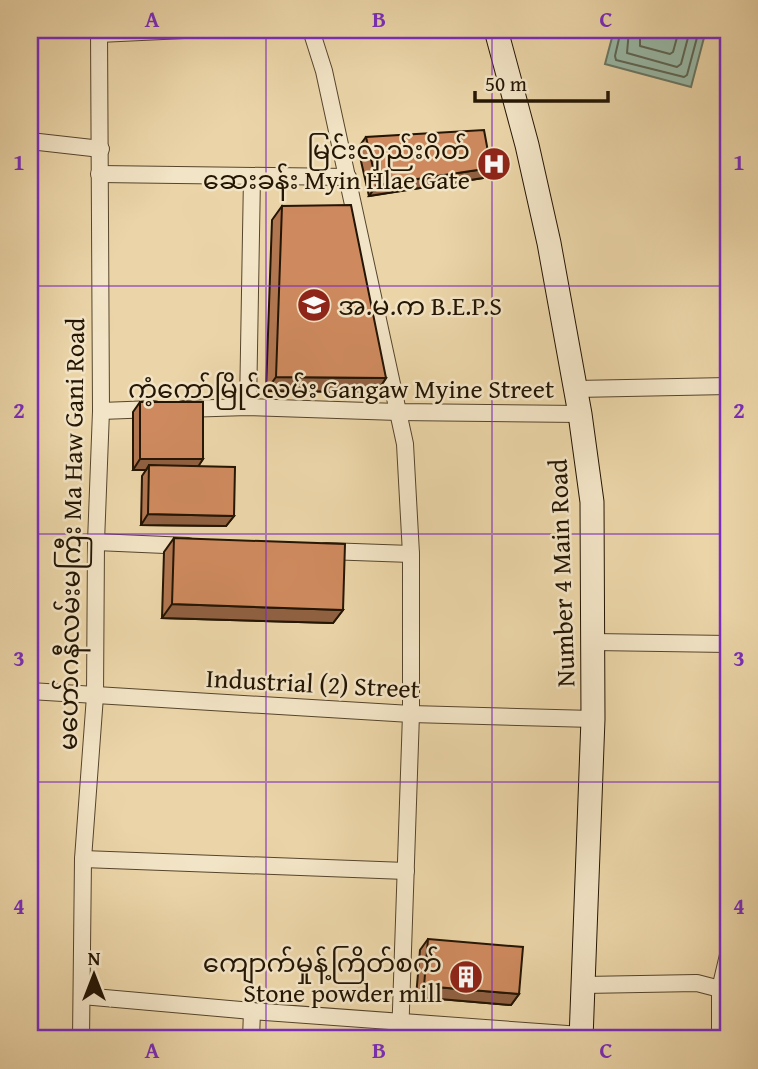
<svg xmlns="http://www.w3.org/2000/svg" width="758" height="1069" font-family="'Gentium Book Plus','Noto Sans Myanmar',serif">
  <rect width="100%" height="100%" fill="#ebd5a8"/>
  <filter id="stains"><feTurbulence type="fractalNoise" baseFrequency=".00286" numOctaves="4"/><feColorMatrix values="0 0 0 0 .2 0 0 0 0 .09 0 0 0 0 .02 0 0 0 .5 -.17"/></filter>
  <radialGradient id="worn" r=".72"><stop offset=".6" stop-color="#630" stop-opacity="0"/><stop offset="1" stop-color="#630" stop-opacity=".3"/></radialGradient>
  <path fill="#98b9a7" stroke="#6a7765" stroke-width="2" d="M614 30H706L691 87 605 64Z"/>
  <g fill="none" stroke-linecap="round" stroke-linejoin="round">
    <g stroke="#5e6755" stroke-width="2">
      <path d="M621 30 615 56 616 60 684 77 687 75 699 30"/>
      <path d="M629 30 627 53 677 67 681 64 690 30"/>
      <path d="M640 30V46L670 54 673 52 679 30"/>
    </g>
    <g stroke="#56452c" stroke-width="18">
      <g id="minor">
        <path d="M311 30 324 71 405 444 411 554V714L400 1039"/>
        <path d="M99 34 184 30"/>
        <path d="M30 141 101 149"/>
        <path d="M99 174 348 177"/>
        <path d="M576 389 728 386"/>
        <path d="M248 407 252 177"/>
        <path d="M183 409 248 407 398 412 580 414"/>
        <path d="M101 411 154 409"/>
        <path d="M96 542 188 546"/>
        <path d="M326 551 411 554"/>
        <path d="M594 642 728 644"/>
        <path d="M30 691 411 714 593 719"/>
        <path d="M83 859 406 871"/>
        <path d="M584 985 697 983 720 989"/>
        <path d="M82 996 252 1011 581 1035"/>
        <path d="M81 1039 83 859 95 696 96 542 101 411 99 30"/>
        <path d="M251 1039 252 1011"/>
        <path d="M720 1039V989L728 955"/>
      </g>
    </g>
    <g stroke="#241503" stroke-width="25">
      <path id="secondary" d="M496 30 527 145 549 243 580 414 592 502 593 719 581 1039"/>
    </g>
    <use href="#minor" stroke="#f2e4c6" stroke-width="16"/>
    <use href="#secondary" stroke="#f2e4c6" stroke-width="23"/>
  </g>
  <g fill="#b17751" stroke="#241503" stroke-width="2">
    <path d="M366 137 483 178 369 196 358 148Z"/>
    <path d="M282 206 386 378 377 392 266 391 272 220Z"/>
    <path d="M140 402 203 459 198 466 234 516 226 526 141 525 142 476 146 470H133V412Z"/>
    <path d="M174 538 343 610 333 623 162 618 164 552Z"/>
    <path d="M428 939 519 994 511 1005 416 997 420 950Z"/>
  </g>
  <g fill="#906142" stroke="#241503" stroke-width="2">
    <path d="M491 168 483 178 369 196 377 185Z"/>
    <path d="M276 377 386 378 377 392 266 391Z"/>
    <path d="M140 459H203L196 470 149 465 146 470H133Z"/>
    <path d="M148 514 234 516 226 526 141 525Z"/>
    <path d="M172 604 343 610 333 623 162 618Z"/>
    <path d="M424 986 519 994 511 1005 416 997Z"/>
  </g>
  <g fill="#ce8a5e" stroke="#241503" stroke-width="2">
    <path d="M484 130 491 168 377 185 366 137Z"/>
    <path d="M351 205 386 378 276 377 282 206Z"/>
    <rect x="140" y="402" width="63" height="57"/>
    <path d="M149 465 235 467 234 516 148 514Z"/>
    <path d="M174 538 345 544 343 610 172 604Z"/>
    <path d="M428 939 523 947 519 994 424 986Z"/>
  </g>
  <path fill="none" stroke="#7b2cbf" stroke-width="2" stroke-opacity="0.55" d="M266 30V1039M492 30V1039M30 286H728M30 534H728M30 782H728"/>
  <defs>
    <g id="hospital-disc" transform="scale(1.75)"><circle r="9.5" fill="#8f2418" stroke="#f2e4c6"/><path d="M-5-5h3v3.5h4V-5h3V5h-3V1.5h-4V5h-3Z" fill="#fff"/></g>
    <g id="school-disc" transform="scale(1.75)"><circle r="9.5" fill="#8f2418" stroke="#f2e4c6"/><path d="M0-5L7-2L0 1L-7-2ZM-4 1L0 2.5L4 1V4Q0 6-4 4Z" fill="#fff"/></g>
    <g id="building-disc" transform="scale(1.75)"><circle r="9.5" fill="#8f2418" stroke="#f2e4c6"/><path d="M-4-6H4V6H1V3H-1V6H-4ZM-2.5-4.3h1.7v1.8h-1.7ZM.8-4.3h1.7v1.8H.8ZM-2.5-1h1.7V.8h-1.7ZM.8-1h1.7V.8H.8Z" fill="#fff"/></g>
  </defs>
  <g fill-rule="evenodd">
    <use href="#hospital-disc" x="494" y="164"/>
    <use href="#school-disc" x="314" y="305"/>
    <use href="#building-disc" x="466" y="977"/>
  </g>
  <g text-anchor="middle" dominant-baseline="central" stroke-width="5" stroke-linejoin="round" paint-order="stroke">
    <g font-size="26" fill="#241503" stroke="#f2e4c6" text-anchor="end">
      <text x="470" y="149">မြင်းလှည်းဂိတ်<tspan x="470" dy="30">ဆေးခန်း Myin Hlae Gate</tspan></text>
      <text x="338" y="305" text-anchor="start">အ.မ.က B.E.P.S</text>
      <text x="442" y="962">ကျောက်မှုန့်ကြိတ်စက်<tspan x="442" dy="30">Stone powder mill</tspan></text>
    </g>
    <g font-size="26" fill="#241503" stroke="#f2e4c6">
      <text x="341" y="388">ကံ့ကော်မြိုင်လမ်း Gangaw Myine Street</text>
      <text transform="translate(71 534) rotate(-89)">မဟော်ဂနီလမ်းမကြီး Ma Haw Gani Road</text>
      <text transform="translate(561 573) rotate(-92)">Number 4 Main Road</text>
      <text transform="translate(313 683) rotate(3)">Industrial (2) Street</text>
    </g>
  </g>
  <rect width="758" height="1069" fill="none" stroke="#ebd5a8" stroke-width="77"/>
  <g transform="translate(94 975)" stroke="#f2e4c6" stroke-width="5" paint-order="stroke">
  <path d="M0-5L12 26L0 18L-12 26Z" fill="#241503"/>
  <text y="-10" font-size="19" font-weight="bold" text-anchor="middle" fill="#241503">N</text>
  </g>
  <path d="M475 91v10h133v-10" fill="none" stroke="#241503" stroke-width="3.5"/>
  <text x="485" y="91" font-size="21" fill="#241503" stroke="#f2e4c6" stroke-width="5" paint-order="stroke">50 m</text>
  <rect x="38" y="38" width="682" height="992" fill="none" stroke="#7b2cbf" stroke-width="2.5"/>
  <g font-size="23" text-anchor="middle" font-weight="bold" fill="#7b2cbf">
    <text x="152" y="27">A</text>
    <text x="379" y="27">B</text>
    <text x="606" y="27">C</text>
    <text x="19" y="170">1</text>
    <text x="739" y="170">1</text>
    <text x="19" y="418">2</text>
    <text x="739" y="418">2</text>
    <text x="19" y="666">3</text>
    <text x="739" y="666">3</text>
    <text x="19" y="914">4</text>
    <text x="739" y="914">4</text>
    <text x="152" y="1058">A</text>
    <text x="379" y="1058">B</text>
    <text x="606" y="1058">C</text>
  </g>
  <rect width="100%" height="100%" filter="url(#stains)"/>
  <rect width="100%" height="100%" fill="url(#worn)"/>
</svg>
